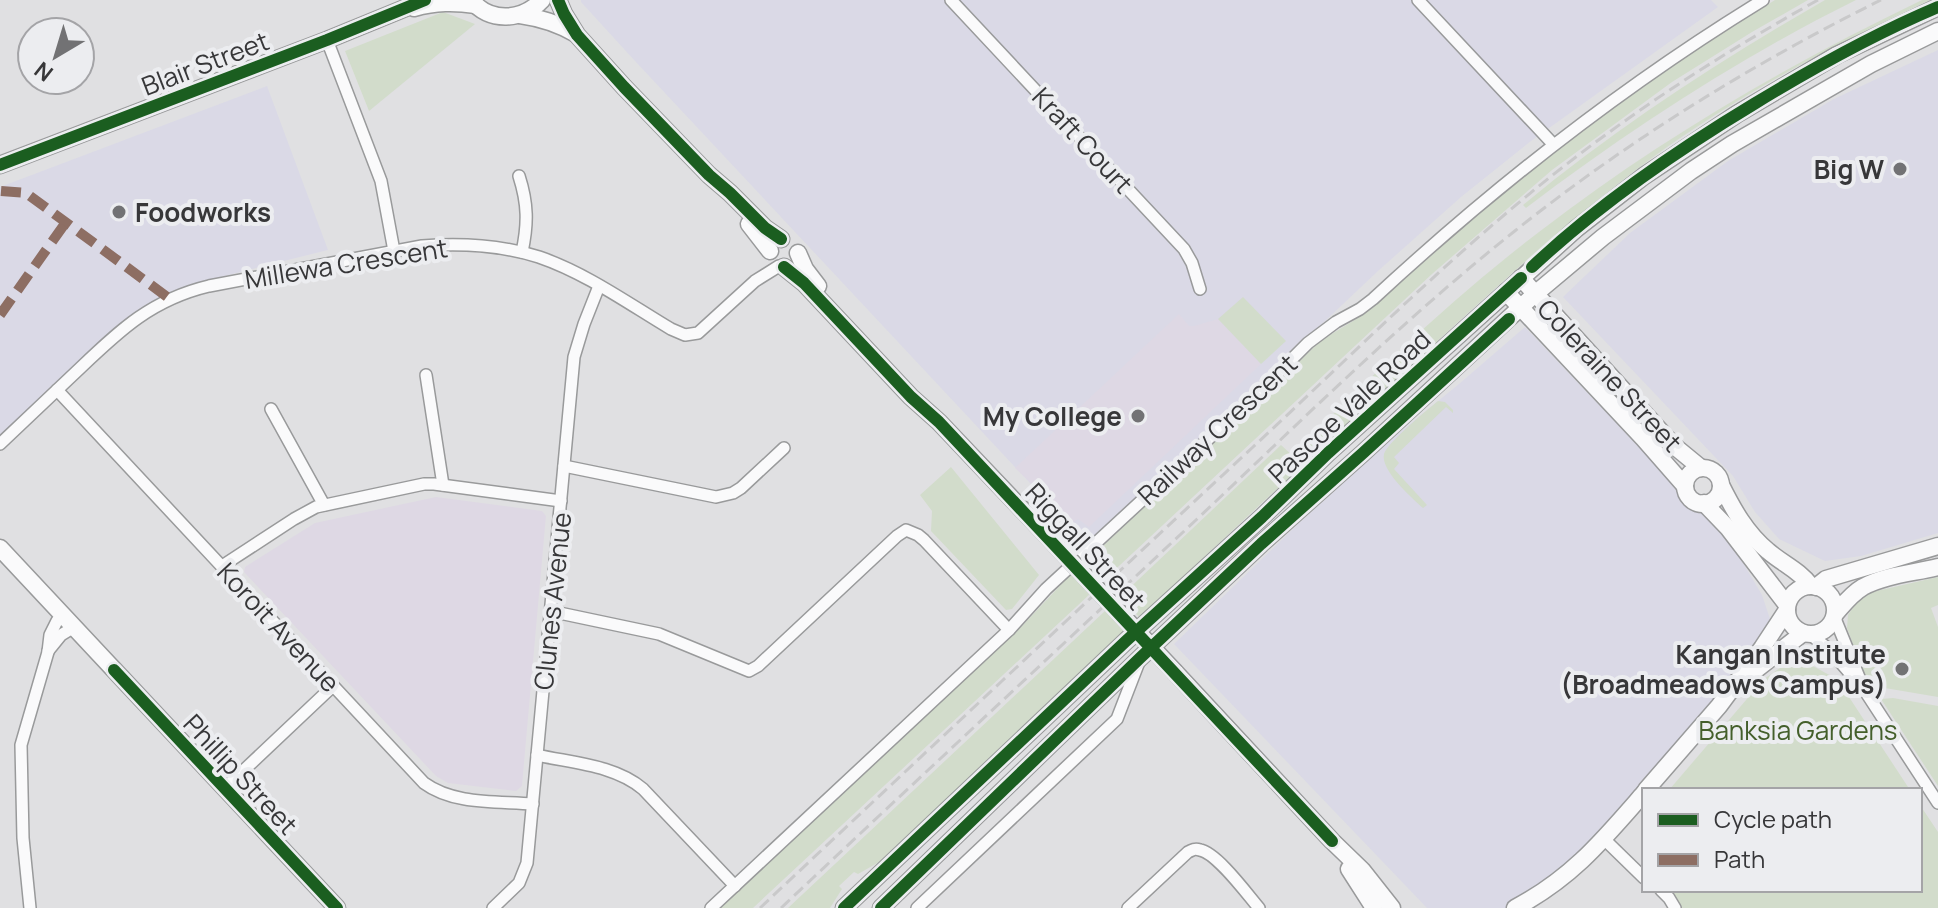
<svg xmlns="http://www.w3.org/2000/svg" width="1938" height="908" font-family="Manrope,sans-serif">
  <rect width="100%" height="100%" fill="#e0e0e2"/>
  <g fill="#dad9e6">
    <path d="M581 0H1711L1718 7 1531 141 1461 197 1378 271 1088 545 635 61 581 2Z"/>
    <path d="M1938 50V533L1861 556 1825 561 1779 539 1755 512 1733 476 1563 297 1630 233 1728 161 1834 99Z"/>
    <path d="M267 86 328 250 192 284 148 305 104 337 0 438V187Z"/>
    <path d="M1525 327 1733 546 1762 595 1775 634 1686 754 1528 908H1427L1174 644 1296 526 1399 433 1459 384Z"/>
  </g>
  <g fill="#ded8e4">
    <path d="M1179 314 1189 326H1194L1218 319 1261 364 1089 527 1078 519 1073 522 1015 468Z"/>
    <path d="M436 497 542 511 546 516 522 786 516 791 448 783 436 776 244 572 245 567 315 523Z"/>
  </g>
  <g fill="#d2dccb">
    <path d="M1775 0H1808L1752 32 1672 82 1552 170 1432 274 1104 580 1087 561 1316 345C1332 332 1351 324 1367 311 1413 274 1455 232 1500 194 1587 123 1679 59 1775 0Z"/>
    <path d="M1825 0H1856C1739 58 1630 129 1526 208L1523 205C1617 127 1719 61 1825 0Z"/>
    <path d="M1922 0H1930C1833 45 1739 95 1652 158 1574 215 1503 281 1432 346 1334 436 1236 526 1140 618L1120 597 1281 445 1292 455C1370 377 1451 299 1539 232 1658 140 1787 65 1922 0Z"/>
    <path d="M443 12 475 24 369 111 345 51Z"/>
    <path d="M1243 297 1286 341 1261 364 1218 319Z"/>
    <path d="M1438 401 1445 402 1453 410V413L1446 407 1394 457 1399 463 1394 469 1427 505 1423 508C1412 498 1380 470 1384 454 1387 443 1427 410 1438 401Z"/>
    <path d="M951 467 1039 575 1012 609 1006 610 931 531 932 511 920 495Z"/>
    <path d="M1071 574 1090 594 753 908H720L1022 626Z"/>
    <path d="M1938 577V605L1931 608 1938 627V697L1873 686 1866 679 1847 628 1848 615 1858 600 1872 592Z"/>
    <path d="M1105 611 1124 631 881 861 858 874 854 872 839 886 842 889 830 908H788Z"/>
    <path d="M1797 664 1811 665 1833 677 1847 694 1910 790H1669L1764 679 1780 668Z"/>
    <path d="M1893 698 1938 706V786L1881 699Z"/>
    <path d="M1920 805 1938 832V908H1679L1671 890H1920Z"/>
  </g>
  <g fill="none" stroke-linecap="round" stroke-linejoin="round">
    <g stroke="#999a9b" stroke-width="14">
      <g id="street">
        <path d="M951 0 1184 249 1192 263 1200 289"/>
        <path d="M1418 0 1553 144"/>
        <path d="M327 40 381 181 394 251"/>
        <path d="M519 176C528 204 528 224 522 252"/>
        <path d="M426 375 443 485"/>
        <path d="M57 390 424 783C454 805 497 801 533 804"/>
        <path d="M271 409 324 505"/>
        <path d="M0 444C25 420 51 396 76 372 118 332 150 300 209 286L422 246C461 243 501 245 539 257 586 273 629 304 671 329L685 335 698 333 755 281 779 266"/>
        <path d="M564 466 716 497 733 493 741 488 784 448"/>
        <path d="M222 566 294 519 316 507 424 484H434L561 501"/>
        <path d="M550 611 659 634 749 671 758 666 897 536 906 530 918 535 924 540 1009 630"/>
        <path d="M1834 616 1861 682"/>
        <path d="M1808 633 1829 649 1865 691 1938 803"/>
        <path d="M48 651 61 635 74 627"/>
        <path d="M537 755C572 763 615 765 643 789L735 886"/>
        <path d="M225 788 333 686"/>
        <path d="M1604 839 1644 878"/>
        <path d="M1661 890 1669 898 1675 908"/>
        <path d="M30 908 23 838 21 745 48 652 50 635 57 621 62 615"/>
        <path d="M493 908 519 883 527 863 574 357 584 324 599 286"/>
        <path d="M711 908 1009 630 1046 589 1257 394 1308 343 1336 322 1360 309 1373 299C1495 186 1621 87 1763 0"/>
        <path d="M917 908 1117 719 1139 662"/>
        <path d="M1128 908 1188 852C1193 850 1194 848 1200 850 1217 853 1247 894 1259 908"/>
      </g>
    </g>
    <g stroke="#999a9b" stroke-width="19">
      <g id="secondary">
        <path d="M471 0C490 23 522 21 542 0"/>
        <path d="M558 0 564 14 577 35 624 87 709 175 730 193 765 228 781 239"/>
        <path d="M414 8C436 2 454 2 476 5"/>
        <path d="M520 15C541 18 558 23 576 34"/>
        <path d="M0 165 327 40 425 0"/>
        <path d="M749 224 770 251"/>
        <path d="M798 253 805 269 818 286"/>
        <path d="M784 267 804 283 911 397 939 422 1053 542"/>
        <path d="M1521 278 1673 445 1701 468"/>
        <path d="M1506 292 1643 438 1685 486"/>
        <circle cx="1703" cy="486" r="18"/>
        <path d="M1721 485C1733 509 1746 533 1768 551 1783 564 1799 570 1811 586"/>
        <path d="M1704 503 1728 528 1787 605"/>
        <path d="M0 548 337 908"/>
        <circle cx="1811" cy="610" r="24"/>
        <path d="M1816 587 1826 579 1938 546"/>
        <path d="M1835 614C1843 605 1851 594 1863 587 1885 575 1914 573 1938 567"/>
        <path d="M1175 672 1332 841 1362 870 1392 908"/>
        <path d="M1748 676 1803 633"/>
        <path d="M1646 790 1719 706 1762 648 1787 610"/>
        <path d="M1349 869 1374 908"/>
        <path d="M1515 908C1572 878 1603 840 1644 793"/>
      </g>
    </g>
    <g stroke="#999a9b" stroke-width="19">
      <g id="primary">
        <path d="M844 908 1126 641 1262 517 1328 453 1576 229 1644 176 1737 114 1837 55 1938 7"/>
        <path d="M881 908 1140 658 1261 544 1363 453 1535 294 1603 237 1691 171 1732 144 1871 64 1938 31"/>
      </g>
    </g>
    <use href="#street" stroke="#fafafb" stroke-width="11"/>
    <use href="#secondary" stroke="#fafafb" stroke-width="16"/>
    <use href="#primary" stroke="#fafafb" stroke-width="16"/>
    <g stroke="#c9c9ca" stroke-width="3" stroke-dasharray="12 6" stroke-linecap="butt">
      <path d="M760 908C924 754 1088 600 1253 447 1350 357 1445 261 1549 178 1633 111 1724 52 1818 0"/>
      <path d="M781 908C919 778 1058 649 1196 520 1301 421 1404 319 1516 230 1629 140 1752 64 1881 0"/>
    </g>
    <g stroke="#999a9b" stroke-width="19" stroke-linecap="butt">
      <path id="secondary-bridge" d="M1053 542 1175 672"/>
    </g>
    <use href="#secondary-bridge" stroke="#fafafb" stroke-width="16"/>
    <g stroke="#8d6e63" stroke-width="10" stroke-dasharray="20 10" stroke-linecap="butt">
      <path d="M1 191 26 193 170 299"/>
      <path d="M0 315 66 222"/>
    </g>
    <g stroke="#ecedf0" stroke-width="17">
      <g id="cycleway">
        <path d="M558 0 564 14 577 35 624 87 709 175 730 193 765 228 781 239"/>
        <path d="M0 165 327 40 425 0"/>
        <path d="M784 267 804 283 911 397 939 422 1332 841"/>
        <path d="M1532 267C1599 204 1676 151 1754 104 1813 68 1874 34 1938 7"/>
        <path d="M114 670 337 908"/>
        <path d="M844 908 1126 641 1262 517 1328 453 1521 278"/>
        <path d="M881 908 1140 658 1261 544 1363 453 1509 319"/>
      </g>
    </g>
    <use href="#cycleway" stroke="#1b5e20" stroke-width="12"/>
  </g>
  <g fill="#727274" stroke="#ecedf0" stroke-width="3">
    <circle cx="1900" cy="169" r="8"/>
    <circle cx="119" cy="212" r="8"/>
    <circle cx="1138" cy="416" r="8"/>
    <circle cx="1902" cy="669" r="8"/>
  </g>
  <g text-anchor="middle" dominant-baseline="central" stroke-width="8" stroke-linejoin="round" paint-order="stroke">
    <g font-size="26" fill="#373739" stroke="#ecedf0">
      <text transform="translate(205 63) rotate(-21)">Blair Street</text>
      <text transform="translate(1083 140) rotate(47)">Kraft Court</text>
      <text transform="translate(346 263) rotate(-9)">Millewa Crescent</text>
      <text transform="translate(1610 375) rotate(47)">Coleraine Street</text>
      <text transform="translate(1349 406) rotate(-43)">Pascoe Vale Road</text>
      <text transform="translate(1217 429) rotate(-43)">Railway Crescent</text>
      <text transform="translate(1086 546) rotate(47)">Riggall Street</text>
      <text transform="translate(552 601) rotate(-84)">Clunes Avenue</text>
      <text transform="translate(279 627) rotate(47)">Koroit Avenue</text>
      <text transform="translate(241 774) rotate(47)">Phillip Street</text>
    </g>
    <g font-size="26" font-weight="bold" fill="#373739" stroke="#ecedf0" text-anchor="end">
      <text x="1884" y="169">Big W</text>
      <text x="135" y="212" text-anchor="start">Foodworks</text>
      <text x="1122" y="416">My College</text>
      <text x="1886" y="654">Kangan Institute<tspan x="1886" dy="30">(Broadmeadows Campus)</tspan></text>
    </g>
    <g font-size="26" fill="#445f2b" stroke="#ecedf0">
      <text x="1798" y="730">Banksia Gardens</text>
    </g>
  </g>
  <rect x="1642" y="788" width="280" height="104" fill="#ecedf0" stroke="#a4a4a7" stroke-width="2"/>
  <rect x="1658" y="814" width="40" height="12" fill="#1b5e20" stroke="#a4a4a7" stroke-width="2"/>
  <text x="1714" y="828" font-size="24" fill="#373739">Cycle path</text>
  <rect x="1658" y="854" width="40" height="12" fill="#8d6e63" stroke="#a4a4a7" stroke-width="2"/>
  <text x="1714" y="868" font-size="24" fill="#373739">Path</text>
  <g transform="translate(56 56) rotate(218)"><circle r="38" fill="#ecedf0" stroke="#a4a4a7" stroke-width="2"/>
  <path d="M0-6L14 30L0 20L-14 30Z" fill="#727274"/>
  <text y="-12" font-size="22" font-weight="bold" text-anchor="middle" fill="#373739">N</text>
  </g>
</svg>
